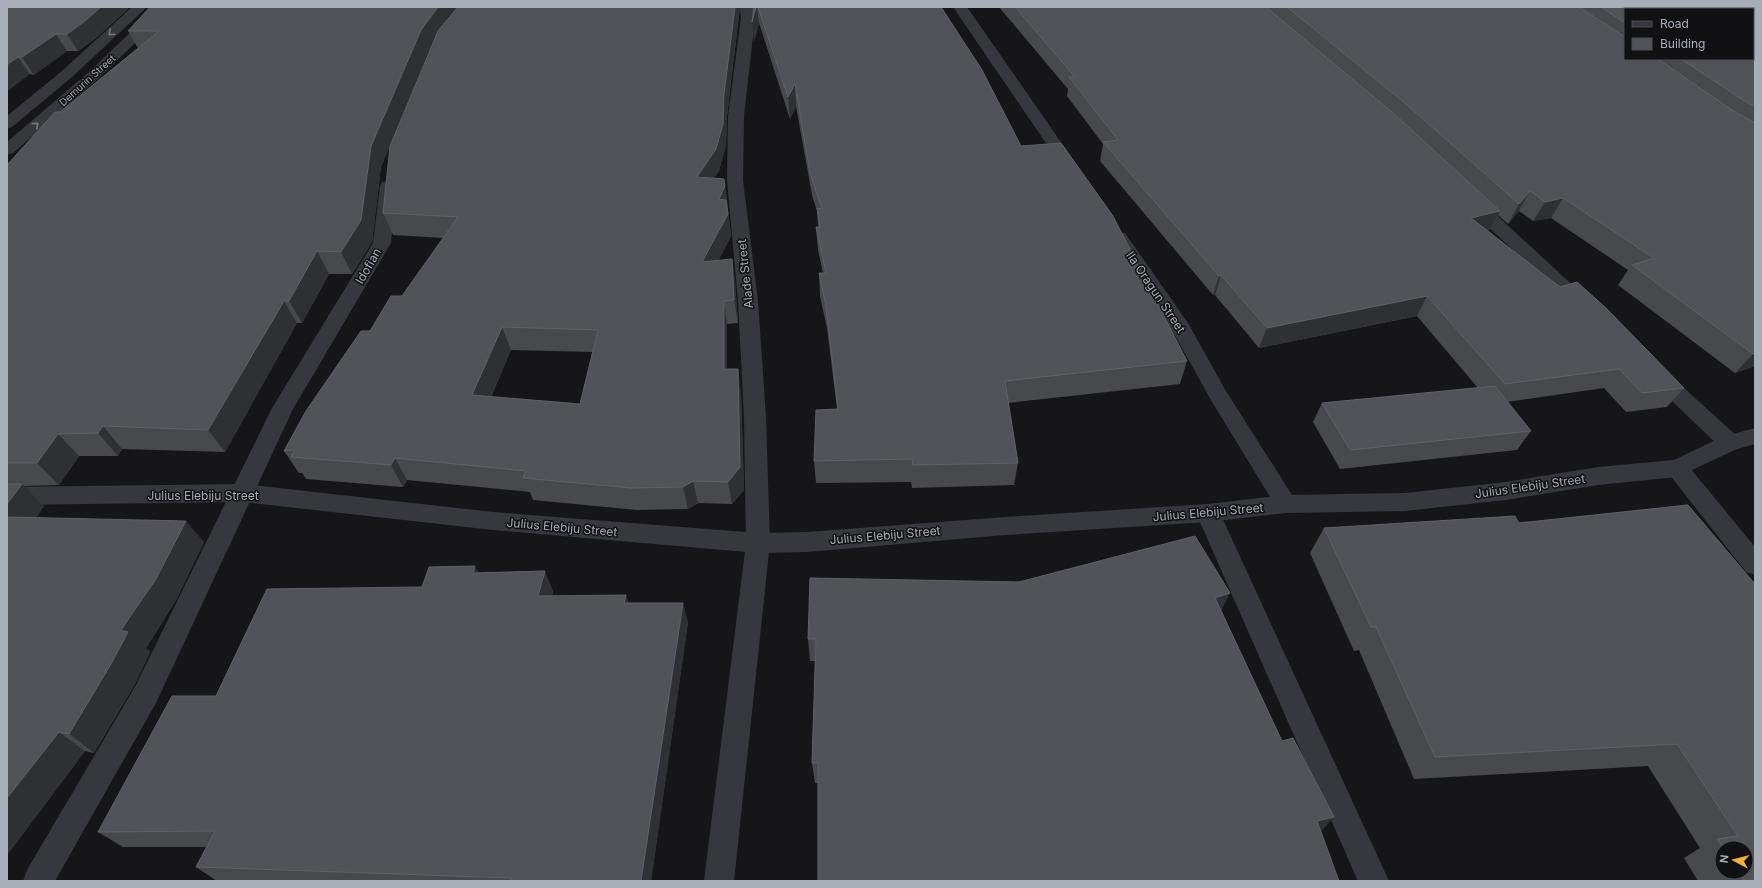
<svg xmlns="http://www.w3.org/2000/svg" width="1762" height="888" font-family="Inter,sans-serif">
  <rect width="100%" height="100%" fill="#161618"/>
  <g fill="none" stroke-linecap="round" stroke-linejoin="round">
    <g fill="#37383d" fill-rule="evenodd">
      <path d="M740 7H754L755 18 744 116 743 180 758 301 766 417 770 543 734 881H704L746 543 744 417 738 301 727 180 728 116 741 18Z"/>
      <path d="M953 7H967L1079 168 1077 171 1071 173 1065 171Z"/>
      <path d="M388 181 394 182 396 186 391 243 293 409 156 703 55 881H23L27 870 136 685 272 408 373 243 380 186 382 182Z"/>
      <path d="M1472 197 1478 198 1592 303 1595 307 1592 311 1585 313 1578 311 1466 206 1463 202 1466 198Z"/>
      <path d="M1119 232 1125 233 1188 323 1226 391 1294 498 1298 504 1294 510 1286 513 1278 510 1211 400 1172 330 1110 237 1113 233Z"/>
      <path d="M1656 367 1663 369 1738 437 1741 443 1738 449 1730 451 1722 449 1649 379 1646 374 1649 369Z"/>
      <path d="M1677 459 1685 462 1755 547V575L1746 572 1669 474 1666 468 1669 462Z"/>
      <path d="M1208 504 1216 506 1220 513 1389 881H1358L1196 513 1200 506Z"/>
    </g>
    <g fill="#37383d" fill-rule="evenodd">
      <path d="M132 7H147L72 77 12 127 7 129V116L62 71Z"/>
      <path d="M157 7H172L100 77 13 153 7 155V142L90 71Z"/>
      <path d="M1755 428V444L1737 449 1677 477 1598 485 1506 500 1405 511 1286 513 1208 522 1005 535 807 552 758 553 493 530 243 502 7 505V487L243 484 493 512 758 533 807 532 1005 517 1208 504 1286 495 1405 493 1506 482 1598 467 1674 460 1722 437Z"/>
    </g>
  </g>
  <g fill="#47494d" fill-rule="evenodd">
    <path d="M7 7H130L96 38 78 51H67L34 75 30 74 7 91Z"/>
    <path d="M150 7H740L727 116 726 145 719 171 714 178 724 179 727 201 728 209V210L731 236 718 261 732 259 735 282 738 323 727 324V369L741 392 744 490 732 504 698 503 688 509 637 510 533 500 530 492 407 480 403 487 306 479 302 473H299L284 451 370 331 402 296 443 238 393 235 383 213 433 44 429 50 381 167 372 242 352 274H329L302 323H297L225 452 122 449 118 456H79L59 485 23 486 44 506 36 518 204 542 176 600 146 648 150 652 135 684 94 753 85 751 7 855V165L60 112 138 48 128 31ZM511 350 593 352 580 404 491 397Z"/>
    <path d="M754 7H941L1021 146 1187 361 1180 384 1008 403 1018 463 1014 485 912 488 911 482 816 483 814 461 837 409 827 328 820 296 819 273H823L818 250 816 227H818L817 211 812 195 796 106 790 119 759 23 754 42Z"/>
    <path d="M999 7H1689L1688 9H1625V59H1753L1755 40V366L1735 373 1618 285 1628 270 1551 218 1533 221 1519 211 1508 224 1498 215 1489 231H1488L1684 388 1667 407 1626 412 1604 388 1507 402 1531 431 1517 450 1340 469 1313 422 1322 403 1478 388 1417 316 1259 348 1215 295H1213L1100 161 1103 144 1067 96 1068 89Z"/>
    <path d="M1688 505 1755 881H1698L1684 858 1700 848 1648 766 1414 779 1359 650 1354 651 1310 553 1324 528 1519 523ZM1722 848H1746V872H1722Z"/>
    <path d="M478 573 553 591 552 596 629 603 688 622 651 881H217L196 867 207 847H123L98 832 216 696 422 587Z"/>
    <path d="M1222 612 1282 741 1334 817 815 783 812 763 815 661H810L808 639Z"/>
  </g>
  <g fill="#2f3033">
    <path d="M101 7H130L96 38 78 51 67 34Z"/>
    <path d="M438 7H463L449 21 429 50 381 167 372 242 352 274 341 252 371 146 421 30Z"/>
    <path d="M735 7H740L727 116 726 145 719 171 700 199 697 177 724 94Z"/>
    <path d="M756 7H757L759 23 754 42 752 22Z"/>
    <path d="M1670 7H1689L1688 9H1668Z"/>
    <path d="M56 34 67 51 34 75 22 57Z"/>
    <path d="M18 57 30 74 7 91V65Z"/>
    <path d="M795 84 796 106 790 119 788 97Z"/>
    <path d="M724 179 727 201 728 209V210L731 236 706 285 702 262Z"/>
    <path d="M1530 191 1519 211 1508 224 1519 204Z"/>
    <path d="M1563 198 1551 218 1533 221 1545 202Z"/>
    <path d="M1500 211 1489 231 1460 237 1471 218Z"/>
    <path d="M317 251 329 274 302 323 289 301Z"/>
    <path d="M732 259 735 282 738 323 734 300Z"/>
    <path d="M1221 275 1215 295H1213L1219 276Z"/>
    <path d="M1427 296 1417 316 1259 348 1267 328Z"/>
    <path d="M284 301 297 323 225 452 208 430Z"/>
    <path d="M724 301 727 324V392L724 369Z"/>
    <path d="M502 327 511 350 482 418 472 395Z"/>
    <path d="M1755 353V366L1735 373 1753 354Z"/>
    <path d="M738 369 741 392 744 490 732 504 728 482Z"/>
    <path d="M103 426 122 449 118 456 98 433Z"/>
    <path d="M58 434 79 456 59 485 37 463Z"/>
    <path d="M395 458 407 480 403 487 391 465Z"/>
    <path d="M693 481 698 503 688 509 683 487Z"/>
    <path d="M22 484 44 506 21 539 7 525V504Z"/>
    <path d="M186 521 204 542 176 600 146 648 150 652 135 684 94 753 69 734 121 630Z"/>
    <path d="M475 566 485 586 473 573Z"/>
    <path d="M545 571 553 591 547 615 538 596Z"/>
    <path d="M1230 593 1219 616 1215 598Z"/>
    <path d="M626 595 633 614 624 603Z"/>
    <path d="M683 603 688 622 651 881H641Z"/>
    <path d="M59 732 85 751 7 855V798Z"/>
    <path d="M1334 817 1317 836V821Z"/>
  </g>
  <g fill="#525359" stroke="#5f6168" fill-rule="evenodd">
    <path d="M7 7H101L85 21 67 34H56L22 57H18L7 65Z"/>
    <path d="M150 7H438L421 30 371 146 361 220 341 252 317 251 289 301H284L208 430 103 426 98 433 58 434 37 463H7V165L55 112H60L159 31H128Z"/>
    <path d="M458 7H735L724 94 723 124 716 149 697 177 724 179 725 186 719 199 726 200 728 214 702 262 732 259 734 300 724 301V369H738L740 467 728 482 693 481 683 487 631 488 523 478 526 471 395 458 391 465 291 457 295 450 284 451 306 411 361 331H370L391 296H402L458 217 383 213 390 146 438 31ZM502 327 598 330 580 404 472 395Z"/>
    <path d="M754 7H756L752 22Z"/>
    <path d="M758 7H941L982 70 1021 146 1061 143 1113 216 1187 361 1005 381 1018 463 913 465 912 459 814 461 816 410 838 409 826 306 819 273H826L816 227H820L817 208 822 209 810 173 795 84 788 97Z"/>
    <path d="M1015 7H1266L1392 112 1500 211 1471 218 1560 287 1577 282 1606 308 1684 388 1642 393 1619 369 1505 384 1427 296 1267 328 1221 275 1219 276 1103 142 1118 140 1069 77H1075Z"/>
    <path d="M1287 7H1579L1625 37V59H1658L1732 110 1755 123V353L1753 354 1632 265 1654 258 1563 198 1545 202 1530 191 1519 204 1406 104Z"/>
    <path d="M1601 7H1675L1680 9H1625V23Z"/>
    <path d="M1753 39 1755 40V107L1746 102 1681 59H1753Z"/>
    <path d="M1495 386 1531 431 1350 450 1322 403Z"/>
    <path d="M7 484H22L7 504Z"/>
    <path d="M1688 505 1755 584V881H1744L1738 872H1746V848H1723L1717 839 1738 836 1677 744 1435 757 1376 627H1371L1324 528 1515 516 1519 523Z"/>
    <path d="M7 517 186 521 156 579 121 630 128 632 111 664 69 734 59 732 7 798Z"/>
    <path d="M1195 536 1230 593 1215 598 1282 741 1293 738 1334 817 1317 821 1339 881H818V763H812L816 639H808L810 578 1019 582Z"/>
    <path d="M475 566 473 573 545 571 538 596 626 595 624 603H683L641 881H510L511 878 196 867 215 831 98 832 172 696H216L267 589 422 587 429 567Z"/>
  </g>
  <defs><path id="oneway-chevron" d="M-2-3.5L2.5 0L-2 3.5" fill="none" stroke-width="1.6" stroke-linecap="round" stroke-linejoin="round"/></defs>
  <g stroke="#757881">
    <use href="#oneway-chevron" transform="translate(111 33) rotate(138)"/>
    <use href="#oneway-chevron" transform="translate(36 125) rotate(-41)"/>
  </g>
  <g text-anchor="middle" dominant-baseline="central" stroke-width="3" stroke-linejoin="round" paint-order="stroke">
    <g font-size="10" fill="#a8adb8" stroke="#111113">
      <text transform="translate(87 80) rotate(-42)">Demurin Street</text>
    </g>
    <g font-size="12" fill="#a8adb8" stroke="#111113">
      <text transform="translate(368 266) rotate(-60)">Idofian</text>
      <text transform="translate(745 274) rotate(-96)">Alade Street</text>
      <text transform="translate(1156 292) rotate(56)">Ila Oragun Street</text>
      <text transform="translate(1530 486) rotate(-8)">Julius Elebiju Street</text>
      <text x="203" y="495">Julius Elebiju Street</text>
      <text transform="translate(1208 512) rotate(-5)">Julius Elebiju Street</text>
      <text transform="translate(562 527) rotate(5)">Julius Elebiju Street</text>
      <text transform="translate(885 535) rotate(-5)">Julius Elebiju Street</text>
    </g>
  </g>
  <rect width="1762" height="888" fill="none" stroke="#a8adb8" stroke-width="16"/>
  <rect x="1624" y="8" width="130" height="52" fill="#111113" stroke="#4d4f55"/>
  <rect x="1632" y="21" width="20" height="6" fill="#37383d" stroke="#4d4f55"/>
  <text x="1660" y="28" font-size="12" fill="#a8adb8">Road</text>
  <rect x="1632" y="38" width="20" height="12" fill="#525359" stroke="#4d4f55"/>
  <text x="1660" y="48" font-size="12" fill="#a8adb8">Building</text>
  <g transform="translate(1734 860) rotate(277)"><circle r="19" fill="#111113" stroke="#4d4f55"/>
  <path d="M0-3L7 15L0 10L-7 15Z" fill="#f2b134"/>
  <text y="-6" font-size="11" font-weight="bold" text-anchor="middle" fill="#a8adb8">N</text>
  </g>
</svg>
